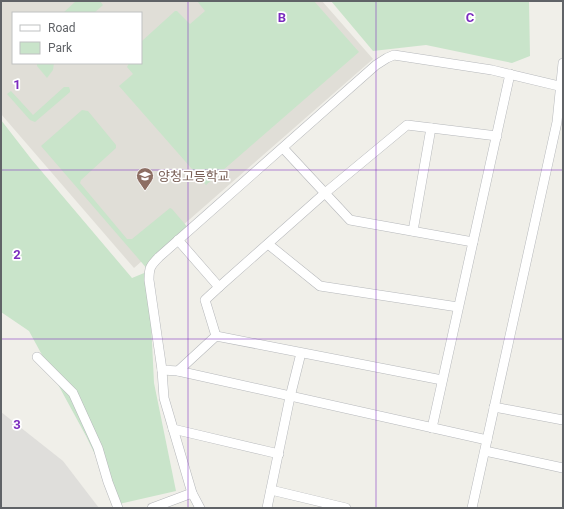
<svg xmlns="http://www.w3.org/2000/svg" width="564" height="509" font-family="Roboto,'Noto Sans KR',sans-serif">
  <rect width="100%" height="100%" fill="#f0efe9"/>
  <path fill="#dfdedb" d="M1 412 63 461 99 508H1Z"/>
  <path fill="#e0ded7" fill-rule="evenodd" d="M1 1H322L373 59 134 268 1 114ZM13 13H141V63H13Z"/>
  <g fill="#c9e4ca">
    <path d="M76 1H100L103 5 94 13H63Z"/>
    <path d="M197 1H314L359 52 206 185 119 86 133 74 127 67 129 63H141V42L143 40 175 11H177L190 24 205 11Z"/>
    <path d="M331 1H529L530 56 512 63 426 45 373 51Z"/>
    <path d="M37 63H54L53 70 47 78 37 66Z"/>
    <path d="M64 87H69L70 90V92L35 122 30 120 7 94 11 91 33 115Z"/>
    <path d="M82 110 88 111 116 145V148L81 180 80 183 127 239H132L170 208 172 209 190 230 159 257 149 280 154 383 176 491 119 504 86 436 29 331 1 312V120L32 160 132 278 149 271 41 146Z"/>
  </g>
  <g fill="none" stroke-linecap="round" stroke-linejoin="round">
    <g stroke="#b6b8bb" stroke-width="10">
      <g id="street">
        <path d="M283 148 350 220 473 242"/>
        <path d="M413 231 431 128"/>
        <path d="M178 240 219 287 205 300 216 336"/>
        <path d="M268 244 320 286 458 307"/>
        <path d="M219 287 325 193 407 125 497 136"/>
        <path d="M37 357 73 393 98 448 108 482 118 508"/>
        <path d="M162 370 164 398 192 493 200 508"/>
        <path d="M178 371 216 336 442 380"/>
        <path d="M494 407 563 420"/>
        <path d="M432 428 510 74"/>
        <path d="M173 429 279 454"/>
        <path d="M487 440 178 371 162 370 149 280C149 268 150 266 159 257L376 65 387 58 394 55 492 70 563 87"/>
        <path d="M485 451 563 468"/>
        <path d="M271 490 346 508"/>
        <path d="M152 508 192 493"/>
        <path d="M267 508 290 397 301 353"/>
        <path d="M472 508 557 122 563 63"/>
      </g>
    </g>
    <use href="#street" stroke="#fff" stroke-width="9"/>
  </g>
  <path fill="none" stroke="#7b2cbf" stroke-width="1" stroke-opacity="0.55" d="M188 1V508M376 1V508M1 170H563M1 339H563"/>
  <defs>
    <g id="school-pin" transform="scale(0.9)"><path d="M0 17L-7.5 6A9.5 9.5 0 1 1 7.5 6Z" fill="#8d6e63" stroke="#fff"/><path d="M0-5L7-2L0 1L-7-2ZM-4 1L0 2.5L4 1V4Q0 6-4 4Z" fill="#fff"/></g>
  </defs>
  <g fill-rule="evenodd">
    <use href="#school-pin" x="145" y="176"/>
  </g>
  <g text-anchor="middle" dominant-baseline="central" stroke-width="3.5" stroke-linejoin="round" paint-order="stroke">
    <g font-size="13" fill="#785e54" stroke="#fff" text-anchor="start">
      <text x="158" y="176">양청고등학교</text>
    </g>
  </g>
  <g font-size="13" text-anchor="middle" font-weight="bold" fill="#7b2cbf" stroke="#fff" stroke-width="3.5" stroke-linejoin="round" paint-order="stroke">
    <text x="282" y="22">B</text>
    <text x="470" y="22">C</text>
    <text x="17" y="89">1</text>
    <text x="17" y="259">2</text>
    <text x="17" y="429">3</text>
  </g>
  <rect width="564" height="509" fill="none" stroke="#606367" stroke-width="4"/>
  <rect x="12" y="12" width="130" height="52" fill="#ffffff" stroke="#bfc1c2"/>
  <rect x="20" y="25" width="20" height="6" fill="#ffffff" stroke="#bfc1c2"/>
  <text x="48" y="32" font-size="12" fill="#606367">Road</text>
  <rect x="20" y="42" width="20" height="12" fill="#c9e4ca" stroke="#bfc1c2"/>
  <text x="48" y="52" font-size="12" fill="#606367">Park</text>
</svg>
